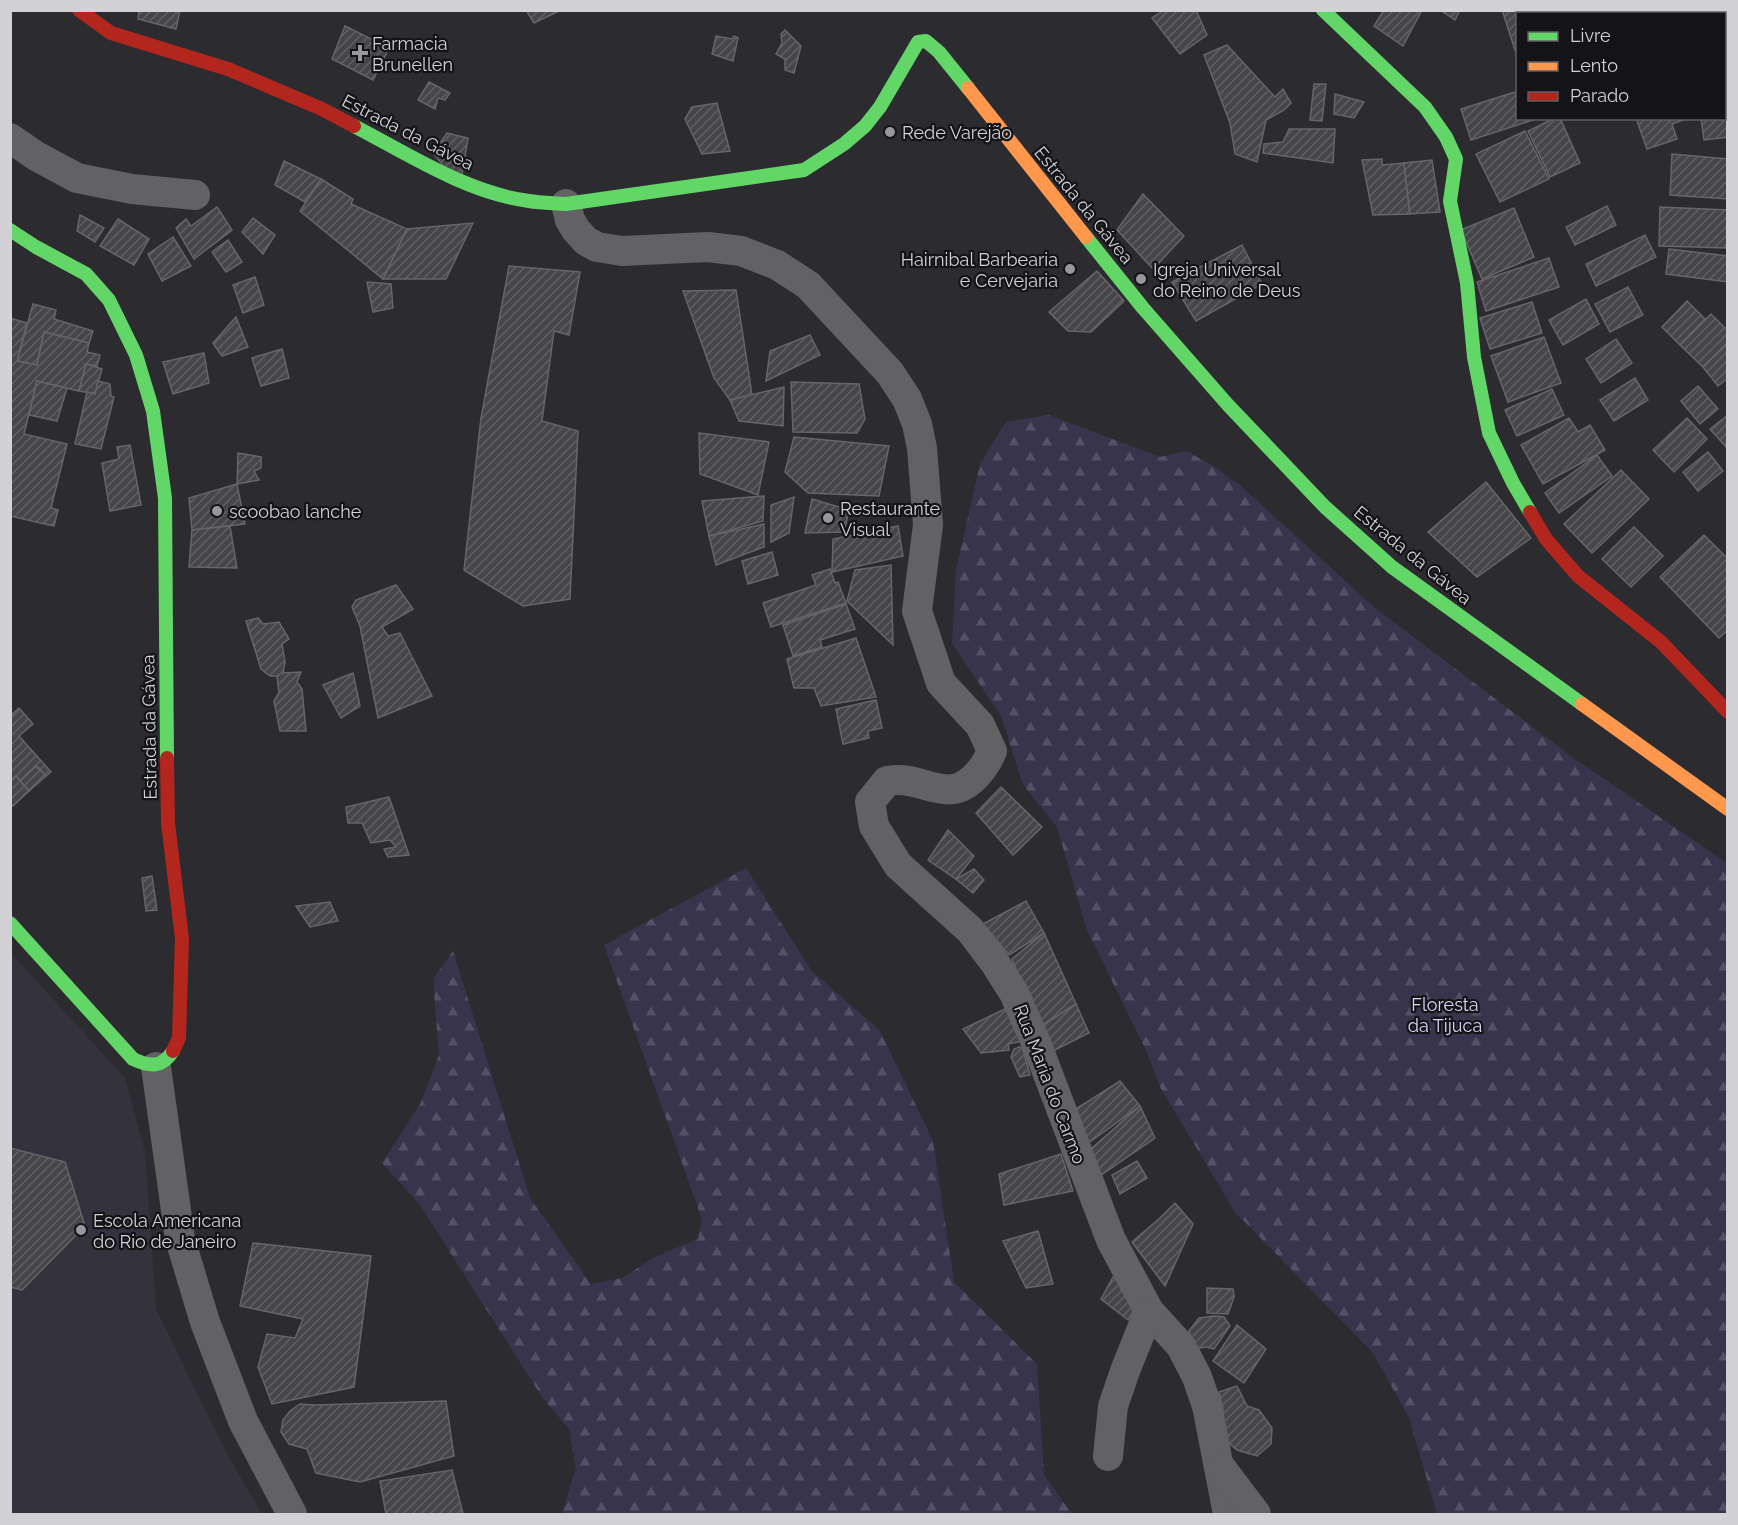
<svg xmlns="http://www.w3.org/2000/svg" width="1738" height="1525" font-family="Raleway,sans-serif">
  <defs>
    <pattern id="forest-firs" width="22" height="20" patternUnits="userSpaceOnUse" patternTransform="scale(1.5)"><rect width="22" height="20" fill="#38344c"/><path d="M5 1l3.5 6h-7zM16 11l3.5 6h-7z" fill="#545065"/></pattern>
    <pattern id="building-hatch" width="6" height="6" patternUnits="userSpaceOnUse" patternTransform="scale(1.5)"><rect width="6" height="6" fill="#464549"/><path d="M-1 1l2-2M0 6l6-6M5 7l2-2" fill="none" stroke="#605f62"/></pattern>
  </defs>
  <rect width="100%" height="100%" fill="#2c2b30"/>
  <path fill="#34323d" d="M10 952 125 1078 145 1152 156 1309 226 1452 262 1514H11Z"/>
  <g fill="url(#forest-firs)">
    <path d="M1049 415 1160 457 1186 451 1212 465 1241 486 1374 607 1575 759 1727 863V1514H1437L1409 1418 1373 1353 1235 1212 1160 1087 1146 1050 1086 928 1057 827 1023 785 1001 716 952 643 956 570 980 464 1006 422Z"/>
    <path d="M746 868 811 970 880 1031 933 1141 954 1282 1037 1364 1044 1475 1072 1514H562L576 1468 569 1429 542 1397 420 1205 382 1163 420 1104 439 1055 433 979 453 951 530 1198 591 1284 622 1278 657 1256 698 1239 702 1219 604 945Z"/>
  </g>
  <g fill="url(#building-hatch)" stroke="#666569" stroke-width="1.5">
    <path d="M139 10H180L176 29 138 19Z"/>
    <path d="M526 10H561L534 23Z"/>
    <path d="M1164 10H1196L1207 35 1180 54 1152 18Z"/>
    <path d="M1384 10H1422L1403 46 1374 26Z"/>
    <path d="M1440 10H1460L1455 20Z"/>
    <path d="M1502 10H1572L1573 14H1518V59Z"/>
    <rect x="1589" y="10" width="55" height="4"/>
    <rect x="1651" y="10" width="44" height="4"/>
    <path d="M1704 10H1728V43H1724V14H1704Z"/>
    <path d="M345 26 389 48 373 80 332 59Z"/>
    <path d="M785 30 801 46 794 73 785 70V59L776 54 782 43 781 34Z"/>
    <path d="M716 36 732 39 734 36 738 38 733 61 712 54Z"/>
    <path d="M1227 45 1275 97 1283 89 1291 103 1284 110 1266 120 1257 162 1235 154 1230 123 1204 55Z"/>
    <path d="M429 82 450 93 445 100 438 98 435 109 418 100Z"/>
    <path d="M1314 84H1326L1322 121 1310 120Z"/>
    <path d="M1518 91V118H1533V120L1471 140 1461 109Z"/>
    <path d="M1335 94 1364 102 1354 118 1334 114Z"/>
    <path d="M717 103 730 151 702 154 685 119 692 107Z"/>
    <path d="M1728 103V137L1704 140 1701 118H1724V104Z"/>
    <path d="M1555 118H1560L1580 163 1550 177 1528 131Z"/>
    <path d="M1636 118H1689L1672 124 1677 139 1647 149Z"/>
    <path d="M1289 129H1335L1333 163 1263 153 1264 144 1283 142Z"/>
    <path d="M1525 131 1549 179 1500 202 1476 154Z"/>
    <path d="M447 133 468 138 460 187 433 153Z"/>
    <path d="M1672 154 1728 159V199L1670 195Z"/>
    <path d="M1382 159V165L1404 163 1410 214 1373 215 1362 160Z"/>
    <path d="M1432 160 1440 212 1410 214 1404 163Z"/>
    <path d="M284 161 321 179 305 202 275 185Z"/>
    <path d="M321 179 353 199 351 204 407 229 383 279 300 211Z"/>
    <path d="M1143 194 1184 236 1153 269 1117 230Z"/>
    <path d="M1607 206 1616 225 1575 245 1566 227Z"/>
    <path d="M217 207 232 230 194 259 176 228 186 219 191 226Z"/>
    <path d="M1660 207 1728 210V248L1659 246Z"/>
    <path d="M1514 208 1534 257 1482 279 1461 230Z"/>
    <path d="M80 215 104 228 95 242 77 231Z"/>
    <path d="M253 218 275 235 263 254 242 232Z"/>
    <path d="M118 219 149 239 134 265 100 246Z"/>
    <path d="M473 223 446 279H383L407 229Z"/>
    <path d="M1645 235 1656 257 1596 286 1586 264Z"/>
    <path d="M173 237 191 266 162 281 148 254Z"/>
    <path d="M228 240 242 262 226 272 212 252Z"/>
    <path d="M1242 245 1262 284 1196 321 1172 282Z"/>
    <path d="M1669 249 1728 256V282L1666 274Z"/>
    <path d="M1549 258 1559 287 1486 311 1477 282Z"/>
    <path d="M509 266 580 272 569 335 554 331 542 421 578 431 570 599 523 606 464 570 481 418Z"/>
    <path d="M1097 271 1124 301 1091 332 1068 331 1049 312Z"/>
    <path d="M255 277 264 305 243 313 233 285Z"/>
    <path d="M367 282 391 284 393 308 373 312Z"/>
    <path d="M1628 287 1643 315 1610 332 1595 304Z"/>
    <path d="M736 290 752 395 730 400 714 378 683 291Z"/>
    <path d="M1586 299 1599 324 1563 345 1549 320Z"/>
    <path d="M1687 301 1705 319 1680 345 1662 327Z"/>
    <path d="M1532 302 1542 333 1490 349 1480 318Z"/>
    <path d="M33 304 56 310 54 319 93 331 89 343 44 332 37 365 17 361Z"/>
    <path d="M1711 314 1728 331V343L1703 367 1680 345Z"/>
    <path d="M236 317 248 347 222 356 213 343Z"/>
    <path d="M10 318 27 323 17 361 37 365 44 332 89 343 87 352 100 355 97 366 86 364 79 391 37 381 24 434 67 444 51 508 58 510 54 526 10 516Z"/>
    <path d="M810 335 820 355 766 381 770 351Z"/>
    <path d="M1544 337 1561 383 1508 402 1491 356Z"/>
    <path d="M1616 339 1632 363 1601 383 1586 359Z"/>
    <path d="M1728 343V378L1718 386 1703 367Z"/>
    <path d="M282 349 289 378 261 386 252 358Z"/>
    <path d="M204 353 209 383 173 394 163 362Z"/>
    <path d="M86 364 102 369 95 394 79 391Z"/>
    <path d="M1635 378 1648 400 1614 421 1600 400Z"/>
    <path d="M37 381 67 388 57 421 29 415Z"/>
    <path d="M98 381 110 384 111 396 114 397 101 449 75 444 87 392 95 394Z"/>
    <path d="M791 382 859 384 865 419 857 433 793 432Z"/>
    <path d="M1698 386 1718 409 1700 424 1681 401Z"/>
    <path d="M784 387 783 426 739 421 730 400Z"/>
    <path d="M1552 389 1564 415 1517 436 1505 410Z"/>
    <path d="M1728 415V449L1710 429Z"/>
    <path d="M1569 418 1578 432 1590 425 1605 450 1543 484 1521 445Z"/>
    <path d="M1687 418 1707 439 1674 472 1653 450Z"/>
    <path d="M699 433 769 442 758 495 700 474Z"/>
    <path d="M794 437 889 446 879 496 808 493 785 472Z"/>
    <path d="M130 445 141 505 110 511 102 463 119 459 117 447Z"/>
    <path d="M1708 452 1723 471 1698 491 1683 472Z"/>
    <path d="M238 453 261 457V468L254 471 259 480 237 484Z"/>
    <path d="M1597 455 1612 476 1559 513 1545 493Z"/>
    <path d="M1621 470 1649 499 1592 553 1564 524Z"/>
    <path d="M1486 482 1531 538 1477 577 1428 532Z"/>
    <path d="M237 484 245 524 192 530 189 498Z"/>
    <path d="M764 496 763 521 709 536 702 501Z"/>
    <path d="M794 497 789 533 771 542V505Z"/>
    <path d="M812 499 849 510 844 532 805 533Z"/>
    <path d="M764 524V547L716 565 709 536Z"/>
    <path d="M230 526 237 568 189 567 192 530Z"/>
    <path d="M898 526 903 556 832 572 833 539Z"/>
    <path d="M1634 527 1663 556 1631 587 1602 559Z"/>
    <path d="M1704 535 1728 559V630L1719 638 1660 577Z"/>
    <path d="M772 552 778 575 748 584 742 561Z"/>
    <path d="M891 565 893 645 847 601 855 570Z"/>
    <path d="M830 569 835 583 838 582 846 603 771 627 763 603 816 585 812 575Z"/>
    <path d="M396 585 413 609 382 627 388 636 400 633 432 696 378 718 360 626 352 607 356 600Z"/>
    <path d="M846 604 855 629 820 640 822 647 793 656 783 625Z"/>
    <path d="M258 618 263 624 279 622 289 639 282 644 285 662 283 673 301 672 297 682 302 689 306 731H280L274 701 279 693 277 676H270L261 669 246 621Z"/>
    <path d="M856 638 876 697 821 706 814 688H794L787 659Z"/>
    <path d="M353 673 360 706 341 718 323 685Z"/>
    <path d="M876 700 882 728 868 731 869 738 843 744 836 709Z"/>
    <path d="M19 708 33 724 19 736 51 772 46 776 36 766 20 781 16 776 10 781V716Z"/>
    <path d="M36 766 46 776 29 791 20 781Z"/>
    <path d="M16 776 29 791 13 806 10 803V781Z"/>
    <path d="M1001 787 1042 827 1013 855 976 813Z"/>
    <path d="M389 797 409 855 388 857 384 849 396 847 390 840 371 843 362 823H348L346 807Z"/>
    <path d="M948 830 974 856 956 879 928 860Z"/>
    <path d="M974 869 984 880 973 893 956 879Z"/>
    <path d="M152 876 157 910 146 911 142 878Z"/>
    <path d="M1026 901 1044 933 1009 955 983 924Z"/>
    <path d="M330 902 338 921 310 927 296 906Z"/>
    <path d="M1044 933 1076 1004 1038 1028 1012 959Z"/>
    <path d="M1076 1004 1089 1033 1049 1053 1038 1028Z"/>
    <path d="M1011 1006 1023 1041 1008 1044 1009 1050 981 1053 963 1029Z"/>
    <path d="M1022 1046 1030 1075 1020 1077 1011 1057 1014 1049Z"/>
    <path d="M1120 1081 1140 1106 1087 1144 1071 1112Z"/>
    <path d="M1140 1106 1155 1138 1101 1175 1091 1149Z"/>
    <path d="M10 1148 65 1162 85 1226 22 1290 10 1287Z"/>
    <path d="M1061 1154 1073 1191 1004 1205 999 1174Z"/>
    <path d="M1137 1161 1147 1178 1120 1194 1112 1175Z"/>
    <path d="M1175 1203 1193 1224 1165 1286 1132 1242 1161 1217Z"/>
    <path d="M1038 1231 1053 1284 1026 1288 1003 1241Z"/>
    <path d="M253 1243 371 1256 354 1387 272 1404 258 1367 267 1334 295 1338 303 1319 240 1306Z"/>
    <path d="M1113 1277 1142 1298 1128 1320 1101 1299Z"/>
    <path d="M1207 1288 1233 1289 1234 1297 1228 1314 1207 1313Z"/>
    <path d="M1214 1316 1224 1317 1230 1326 1214 1349 1206 1347 1194 1349 1189 1331 1199 1318Z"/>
    <path d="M1237 1325 1266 1349 1244 1383 1213 1361Z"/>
    <path d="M1237 1386 1247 1406 1259 1410 1272 1428 1271 1444 1257 1456 1237 1450 1223 1438V1410L1219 1392Z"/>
    <path d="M446 1401 454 1456 360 1482 316 1473 307 1449 289 1444 281 1432 283 1420 290 1411 300 1404 315 1405Z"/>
    <path d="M452 1470 463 1514H386L380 1481Z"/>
  </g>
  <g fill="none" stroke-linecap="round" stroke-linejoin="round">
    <g stroke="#626163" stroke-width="30">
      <path d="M10 138 36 156 77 178 132 189 195 195"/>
      <path d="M566 204 570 220 576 230 586 241 597 247 622 251 708 247 741 251 777 265 808 285 890 373 907 399 917 424 922 448 928 525 917 611 941 683 980 725 992 751C984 770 966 793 943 789 921 786 911 777 887 781L870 802 874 826 898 865 970 930 995 963 1014 993 1035 1040 1111 1240 1149 1311 1181 1346 1197 1377 1207 1406 1228 1514"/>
      <path d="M156 1067 180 1239 205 1322 243 1421 292 1514"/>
      <path d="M1108 1456 1113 1406 1125 1371 1149 1311"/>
      <path d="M1222 1469 1256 1514"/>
    </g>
    <g stroke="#63d668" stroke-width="14">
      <path d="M1323 10 1425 107 1446 137 1456 159 1450 201 1467 283 1474 357 1489 433 1513 483 1530 512"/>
      <path d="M354 126C408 154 467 193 529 201 541 203 554 203 566 204L804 170 844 144 865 126 880 107 918 42 926 41 939 52 968 88"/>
      <path d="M10 230 36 247 86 274 109 300 136 355 153 411 165 498 167 758"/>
      <path d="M1086 237 1143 308 1228 405 1325 507 1392 567 1582 704"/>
      <path d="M10 923 133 1059C150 1067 162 1068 173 1051"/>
    </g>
    <g stroke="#ff974d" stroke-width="14">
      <path d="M968 88 1086 237"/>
      <path d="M1582 704 1728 809"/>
    </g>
    <g stroke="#b3261e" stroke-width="14">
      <path d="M79 10 111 33 228 69 322 109 354 126"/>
      <path d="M1530 512 1546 539 1578 576 1661 642 1728 712"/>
      <path d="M167 758 168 823 182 939 179 1038 173 1051"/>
    </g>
  </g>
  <g fill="#98989c" stroke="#141317" stroke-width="2">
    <path d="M357 44h6v6h6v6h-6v6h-6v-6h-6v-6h6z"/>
    <circle cx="890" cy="132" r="6"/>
    <circle cx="1070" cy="269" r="6"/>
    <circle cx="1141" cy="279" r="6"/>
    <circle cx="217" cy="511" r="6"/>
    <circle cx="828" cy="518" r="6"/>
    <circle cx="81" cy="1230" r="6"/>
  </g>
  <g text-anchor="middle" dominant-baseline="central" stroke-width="4.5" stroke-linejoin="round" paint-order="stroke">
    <g font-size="18" fill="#d2d2d6" stroke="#141317" text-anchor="start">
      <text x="372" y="43">Farmacia<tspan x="372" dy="21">Brunellen</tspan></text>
      <text x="902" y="132">Rede Varejão</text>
      <text x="1058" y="259" text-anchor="end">Hairnibal Barbearia<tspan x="1058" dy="21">e Cervejaria</tspan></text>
      <text x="1153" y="269">Igreja Universal<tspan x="1153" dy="21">do Reino de Deus</tspan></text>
      <text x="840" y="508">Restaurante<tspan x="840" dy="21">Visual</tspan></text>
      <text x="229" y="511">scoobao lanche</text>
      <text x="93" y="1220">Escola Americana<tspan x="93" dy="21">do Rio de Janeiro</tspan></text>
    </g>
    <g font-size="18" fill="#d2d2d6" stroke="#141317">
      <text transform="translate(408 132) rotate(27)">Estrada da Gávea</text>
      <text transform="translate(1084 205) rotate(51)">Estrada da Gávea</text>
      <text transform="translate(1413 555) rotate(39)">Estrada da Gávea</text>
      <text transform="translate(149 727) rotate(-91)">Estrada da Gávea</text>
      <text transform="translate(1050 1084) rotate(69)">Rua Maria do Carmo</text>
    </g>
    <g font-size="18" fill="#dad4f9" stroke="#141317">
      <text x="1445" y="1004">Floresta<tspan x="1445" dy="21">da Tijuca</tspan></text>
    </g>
  </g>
  <rect width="1738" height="1525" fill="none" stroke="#d2d2d6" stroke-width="24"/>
  <rect x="1516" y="12" width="210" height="108" fill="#141317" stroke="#605f63" stroke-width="1.5"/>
  <rect x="1528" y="32" width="30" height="9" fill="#63d668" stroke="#605f63" stroke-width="1.5"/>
  <text x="1570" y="42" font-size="18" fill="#d2d2d6">Livre</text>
  <rect x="1528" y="62" width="30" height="9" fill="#ff974d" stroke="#605f63" stroke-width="1.5"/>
  <text x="1570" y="72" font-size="18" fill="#d2d2d6">Lento</text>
  <rect x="1528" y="92" width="30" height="9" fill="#b3261e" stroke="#605f63" stroke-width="1.5"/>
  <text x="1570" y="102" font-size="18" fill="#d2d2d6">Parado</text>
</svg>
